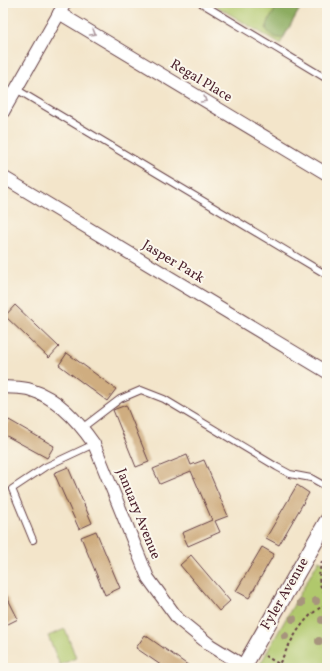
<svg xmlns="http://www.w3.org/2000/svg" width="330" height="671" font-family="Vollkorn,serif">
  <rect width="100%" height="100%" fill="#fbf7ec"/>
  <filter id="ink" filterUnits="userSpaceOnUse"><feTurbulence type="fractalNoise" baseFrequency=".025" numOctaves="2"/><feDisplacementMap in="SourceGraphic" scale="8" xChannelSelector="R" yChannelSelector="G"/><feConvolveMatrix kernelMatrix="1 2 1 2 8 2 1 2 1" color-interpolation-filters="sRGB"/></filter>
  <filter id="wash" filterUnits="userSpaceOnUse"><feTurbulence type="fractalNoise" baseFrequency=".012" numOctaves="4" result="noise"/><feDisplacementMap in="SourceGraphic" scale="16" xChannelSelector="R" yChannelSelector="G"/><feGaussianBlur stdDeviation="0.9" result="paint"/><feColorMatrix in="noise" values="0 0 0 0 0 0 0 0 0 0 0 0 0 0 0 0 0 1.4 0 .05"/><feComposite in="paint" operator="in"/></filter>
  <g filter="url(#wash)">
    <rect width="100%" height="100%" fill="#f3e5ca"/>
    <g fill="#b0c86c" stroke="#7d744c">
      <path d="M211 3H303L280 44Z"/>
      <path d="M319 560 327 564V668H258Z"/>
      <path d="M65 629 76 658 60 665 48 636Z"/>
    </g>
    <path fill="#8cac60" stroke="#6b6646" d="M279 3H303L283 38C276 39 270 35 266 29L269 20Z"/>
    <g id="blocks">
      <g fill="#cfad80">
        <path d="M15 305 59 347 49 358 5 316Z"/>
        <path d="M67 353 116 389 107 401 59 365Z"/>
        <path d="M126 405 149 462 136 467 113 410Z"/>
        <path d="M9 420 54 446 47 458 3 434V430Z"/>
        <path d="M187 455 191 465 204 460 228 516 215 521 220 532 188 546 182 533 212 520 191 471 160 484 153 469Z"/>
        <path d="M68 467 92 523 79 529 54 473Z"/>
        <path d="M297 485 309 493 279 545 266 538Z"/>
        <path d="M96 531 120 588 105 595 81 537Z"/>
        <path d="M262 547 274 554 249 598 236 591Z"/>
        <path d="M191 555 230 601 219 611 180 565Z"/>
        <path d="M3 589 18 619 4 626 3 623Z"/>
        <path d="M145 635 192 668H165L136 648Z"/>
      </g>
    </g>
  </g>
  <g filter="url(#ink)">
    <use href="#blocks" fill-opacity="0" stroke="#633d43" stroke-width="1"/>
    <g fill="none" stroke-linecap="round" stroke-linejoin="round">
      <g stroke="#633d43" stroke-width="8">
        <g id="service">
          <path d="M201 3 327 79"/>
          <path d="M16 89 327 275"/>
          <path d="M82 428 120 399 141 390 164 399 277 467 290 474 311 478 327 487"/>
          <path d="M33 540 12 489 45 467 94 444"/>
        </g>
      </g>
      <g stroke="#633d43" stroke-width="14">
        <g id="minor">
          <path d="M59 13 327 174"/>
          <path d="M3 112 65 3"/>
          <path d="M3 177 327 372"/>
          <path d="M3 387C12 388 23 387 31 390 58 398 78 421 94 444L148 578 178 619 210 645 244 666"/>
        </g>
      </g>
      <g stroke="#633d43" stroke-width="17">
        <path id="tertiary" d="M243 668 327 521"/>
      </g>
      <g stroke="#633d43" stroke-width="2" stroke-dasharray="3 3" stroke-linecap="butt">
        <path d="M322 561C319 573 316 585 327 595"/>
        <path d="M265 656 279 664"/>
        <path d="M277 668C290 644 301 616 327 604"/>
      </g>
      <use href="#service" stroke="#fff" stroke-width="6"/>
      <use href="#minor" stroke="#fff" stroke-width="12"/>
      <use href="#tertiary" stroke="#fff" stroke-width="15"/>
    </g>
    <g fill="#a7947d">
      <circle cx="316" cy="601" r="4"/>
      <circle cx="301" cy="603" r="4"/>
      <circle cx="293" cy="619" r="4"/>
      <circle cx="322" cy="620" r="4"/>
      <circle cx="285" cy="636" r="4"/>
      <circle cx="319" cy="641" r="4"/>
    </g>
    <defs><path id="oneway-chevron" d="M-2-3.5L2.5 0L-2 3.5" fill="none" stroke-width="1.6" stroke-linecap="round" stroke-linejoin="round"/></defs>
    <g stroke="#ae9aa0">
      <use href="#oneway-chevron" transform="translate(93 33) rotate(31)"/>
      <use href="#oneway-chevron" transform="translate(204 100) rotate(31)"/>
    </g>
  </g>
  <g text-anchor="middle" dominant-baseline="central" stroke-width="4" stroke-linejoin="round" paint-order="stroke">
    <g font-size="14" fill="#4a1f2b" stroke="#fbf7ec">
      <text transform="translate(201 81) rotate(31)">Regal Place</text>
      <text transform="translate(173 262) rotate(31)">Jasper Park</text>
      <text transform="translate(138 514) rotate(68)">January Avenue</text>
      <text transform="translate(285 594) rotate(-60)">Fyler Avenue</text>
    </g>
  </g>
  <rect width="330" height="671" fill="none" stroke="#fbf7ec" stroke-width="16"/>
</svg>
